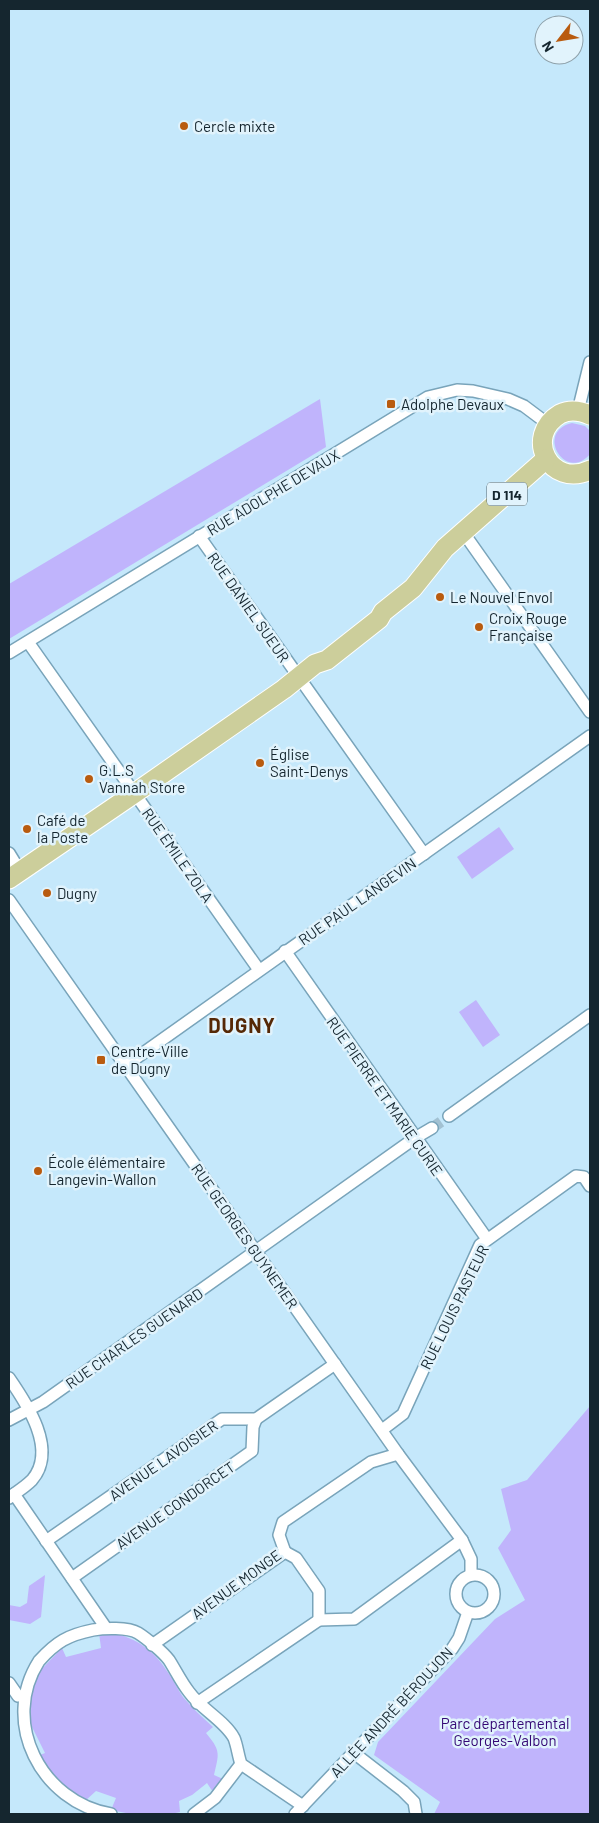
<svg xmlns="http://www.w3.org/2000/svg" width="599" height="1823" font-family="Barlow,sans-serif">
  <rect width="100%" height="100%" fill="#c5e8fb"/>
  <g fill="#c0b4fc">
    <path d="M320 399 326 447 9 639V584Z"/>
    <path d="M572 423 585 426 590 431V454C566 483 534 432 572 423Z"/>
    <path d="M499 827 514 849 472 879 457 857Z"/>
    <path d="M476 1000 500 1035 483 1047 459 1012Z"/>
    <path d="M590 1406V1814H434L440 1802 374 1755 378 1742 495 1619 525 1600 498 1548 511 1530 501 1489 527 1480Z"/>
    <path d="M45 1575 41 1617 30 1624 9 1620V1605L20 1607 27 1603 29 1586Z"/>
    <path d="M111 1632C138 1639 154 1650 169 1674 174 1681 178 1690 183 1697 192 1708 203 1718 213 1727L206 1733C221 1751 219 1753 214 1775L223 1779 213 1792 207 1783 192 1795 179 1801 180 1812C158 1818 132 1815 111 1810L116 1798 96 1791 85 1801 62 1788 35 1757 45 1753 30 1723V1714H23L35 1676 62 1648 66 1657 101 1648 99 1633Z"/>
  </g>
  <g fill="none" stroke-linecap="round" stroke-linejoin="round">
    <path stroke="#a2c1d2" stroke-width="11" stroke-dasharray="11 5.5" stroke-linecap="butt" d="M432 1128 449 1116"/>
    <g stroke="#79a4ba" stroke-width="14">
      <g id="street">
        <path d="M578 411 590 362"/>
        <path d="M463 532 590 712"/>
        <path d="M199 536 424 854"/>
        <path d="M28 642 259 970"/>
        <path d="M9 653 428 397 457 390 473 391 508 399 524 406 548 424"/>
        <path d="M9 853 20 871"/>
        <path d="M9 900 398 1454 462 1540 471 1559V1575"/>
        <path d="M285 951 487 1239"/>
        <path d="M125 1066 590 736"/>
        <path d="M449 1116 590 1015"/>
        <path d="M9 1378C27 1404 58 1450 32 1480 27 1485 20 1490 14 1494"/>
        <path d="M9 1420 43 1402 415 1138 432 1128"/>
        <path d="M382 1430 403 1414 480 1245 576 1176 584 1177 590 1186"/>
        <path d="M9 1498 14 1494 106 1628"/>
        <path d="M46 1541 222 1419H256L335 1364"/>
        <path d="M285 1552 296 1558 319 1591V1620"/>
        <circle cx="475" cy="1594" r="19"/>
        <path d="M72 1578 252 1451 253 1427 256 1419"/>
        <path d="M152 1645 285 1552 279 1535 283 1522 371 1462 398 1454"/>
        <path d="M9 1683 18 1696"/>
        <path d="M197 1703 319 1620 354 1619 462 1540"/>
        <path d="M354 1753 403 1791 414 1802 416 1814"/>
        <path d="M111 1814C41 1802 0 1722 39 1661 56 1642 68 1635 93 1630 104 1628 128 1627 138 1633 146 1638 163 1652 169 1660 176 1671 181 1682 189 1692 201 1709 225 1721 234 1738 237 1745 238 1755 241 1764L303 1806"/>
        <path d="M194 1814 215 1798 241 1764"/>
        <path d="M295 1814 452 1649 459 1638 468 1612"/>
      </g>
    </g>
    <g stroke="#fff" stroke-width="21">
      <g id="primary">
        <path d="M590 415C581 411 570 409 560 414 523 436 550 489 590 470"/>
        <path d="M9 879 135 793 284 689 315 664 327 660 379 619 383 612 413 588 445 548 546 459"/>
      </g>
    </g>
    <use href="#street" stroke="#fff" stroke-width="11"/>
    <use href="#primary" stroke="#ccce9b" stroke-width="19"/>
  </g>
  <g fill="#b95b0f" stroke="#e1f3fc" stroke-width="2">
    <circle cx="184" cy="126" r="5"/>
    <rect x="386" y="399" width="10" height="10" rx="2.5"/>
    <circle cx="440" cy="597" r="5"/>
    <circle cx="479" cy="627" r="5"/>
    <circle cx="260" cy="763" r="5"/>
    <circle cx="89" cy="779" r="5"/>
    <circle cx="27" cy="829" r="5"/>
    <circle cx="47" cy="893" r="5"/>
    <rect x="96" y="1055" width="10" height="10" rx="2.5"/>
    <circle cx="38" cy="1171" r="5"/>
  </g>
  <g text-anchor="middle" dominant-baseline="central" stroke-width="5" stroke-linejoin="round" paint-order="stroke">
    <rect fill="#e1f3fc" stroke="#52646c" stroke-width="1" x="487" y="482.5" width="40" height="23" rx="4"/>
    <g font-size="14" font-weight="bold" fill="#15262f">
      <text x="507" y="494">D 114</text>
    </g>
    <g font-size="15" fill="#15262f" stroke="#e1f3fc" text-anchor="start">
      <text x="194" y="126">Cercle mixte</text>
      <text x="401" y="404">Adolphe Devaux</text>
      <text x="450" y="597">Le Nouvel Envol</text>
      <text x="489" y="618">Croix Rouge<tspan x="489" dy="17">Française</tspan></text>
      <text x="270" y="754">Église<tspan x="270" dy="17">Saint-Denys</tspan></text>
      <text x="99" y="770">G.L.S<tspan x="99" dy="17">Vannah Store</tspan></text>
      <text x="37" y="820">Café de<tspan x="37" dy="17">la Poste</tspan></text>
      <text x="57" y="893">Dugny</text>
      <text x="111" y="1051">Centre-Ville<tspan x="111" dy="17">de Dugny</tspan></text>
      <text x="48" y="1162">École élémentaire<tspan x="48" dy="17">Langevin-Wallon</tspan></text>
    </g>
    <g font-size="15" fill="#15262f" stroke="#e1f3fc">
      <text transform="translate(273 492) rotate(-31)">RUE ADOLPHE DEVAUX</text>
      <text transform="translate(249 607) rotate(55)">RUE DANIEL SUEUR</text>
      <text transform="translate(178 855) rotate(55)">RUE ÉMILE ZOLA</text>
      <text transform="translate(357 901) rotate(-35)">RUE PAUL LANGEVIN</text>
      <text transform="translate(385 1096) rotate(55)">RUE PIERRE ET MARIE CURIE</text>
      <text transform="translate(245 1236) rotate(55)">RUE GEORGES GUYNEMER</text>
      <text transform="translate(454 1307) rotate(-64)">RUE LOUIS PASTEUR</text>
      <text transform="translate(134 1338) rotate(-35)">RUE CHARLES GUENARD</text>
      <text transform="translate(163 1460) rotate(-35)">AVENUE LAVOISIER</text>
      <text transform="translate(175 1505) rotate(-35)">AVENUE CONDORCET</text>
      <text transform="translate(236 1584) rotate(-36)">AVENUE MONGE</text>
      <text transform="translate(391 1712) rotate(-47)">ALLÉE ANDRÉ BÉROUJON</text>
    </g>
    <g font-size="15" fill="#340875" stroke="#e1f3fc">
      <text x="505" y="1723">Parc départemental<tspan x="505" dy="17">Georges-Valbon</tspan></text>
    </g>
    <g font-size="20" font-weight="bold" letter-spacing="1" fill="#552806" stroke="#e1f3fc">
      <text x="242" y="1025">DUGNY</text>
    </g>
  </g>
  <rect width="599" height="1823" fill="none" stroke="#15262f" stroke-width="20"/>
  <g transform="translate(559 40) rotate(239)"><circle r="24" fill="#e1f3fc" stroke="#8fa1aa"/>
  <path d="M0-4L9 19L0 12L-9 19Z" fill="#b95b0f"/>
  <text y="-8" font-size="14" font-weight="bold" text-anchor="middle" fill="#15262f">N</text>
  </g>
</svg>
